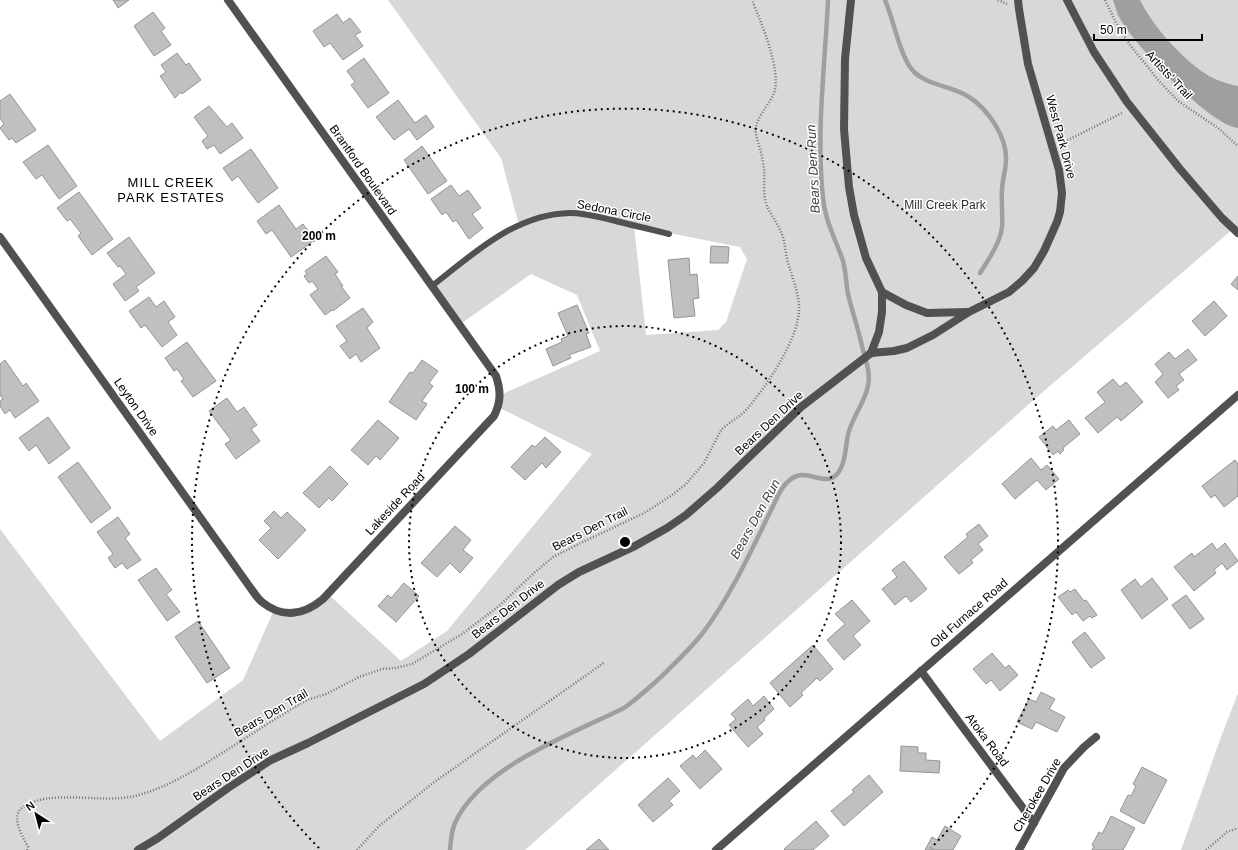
<svg xmlns="http://www.w3.org/2000/svg" width="1238" height="850" font-family="Arial,sans-serif">
  <rect width="100%" height="100%" fill="#fff"/>
  <g fill="#d8d8d8" fill-rule="evenodd">
    <path d="M388 0H1238V233L1233 229 1037 397 525 850H0V529L160 741 243 680 274 610 294 613 328 594 401 661 447 631 592 454 498 407 500 395 600 351 577 295 531 274 459 325 432 286 519 225 501 158ZM634 226 740 247 747 259 726 322 718 330 646 335Z"/>
    <path d="M1238 693V850H1181L1221 737Z"/>
  </g>
  <path fill="#9f9f9f" d="M1113 0H1140C1152 25 1182 59 1206 74 1215 80 1228 84 1238 86V128C1209 125 1131 42 1118 15 1116 10 1115 5 1113 0Z"/>
  <g fill="none" stroke-linecap="round" stroke-linejoin="round">
    <g stroke="#9f9f9f" stroke-width="4.5">
      <path d="M885 0C894 20 900 58 914 72 929 86 953 86 969 97 988 109 1007 137 1006 160 1006 170 1002 180 1002 190 1001 202 1003 215 1002 227 1000 243 989 259 980 273"/>
      <path d="M450 850C451 841 451 832 455 823 480 767 572 734 624 708 638 698 650 687 662 676 676 662 690 649 702 634 731 596 753 547 774 504 779 493 785 480 797 476 811 470 830 491 841 468 847 456 845 441 850 428 855 414 865 401 868 386 871 373 865 358 862 346 858 328 852 311 848 294 846 283 846 272 843 261 836 240 825 221 823 198 816 132 825 66 828 0"/>
    </g>
  </g>
  <g fill="#c0c0c0" stroke="#959595">
    <path d="M113 0H129L118 8Z"/>
    <path d="M153 12 165 28 161 31 171 45 154 56 134 26Z"/>
    <path d="M337 14 343 23 350 18 361 32 355 35 363 46 343 60 330 43 324 47 313 31Z"/>
    <path d="M177 53 186 65 189 63 201 80 182 94 181 92 175 98 160 76 166 72 161 65Z"/>
    <path d="M364 58 389 93 368 108 351 85 355 82 347 71Z"/>
    <path d="M10 94 36 130 16 143 12 138 9 140 0 128 4 124 0 118V101Z"/>
    <path d="M398 100 415 123 426 115 434 127 417 140 409 129 394 140 376 117Z"/>
    <path d="M209 106 227 127 232 123 243 138 220 154 214 145 207 149 202 141 208 136 194 117Z"/>
    <path d="M48 145 77 186 59 199 42 175 36 179 23 162Z"/>
    <path d="M422 146 447 181 428 194 404 160Z"/>
    <path d="M251 149 278 188 258 203 238 176 232 181 223 168Z"/>
    <path d="M451 185 459 196 468 190 481 208 472 214 483 228 469 239 456 220 453 222 446 212 442 215 431 199Z"/>
    <path d="M79 192 113 239 92 255 78 236 81 233 70 219 67 221 57 208Z"/>
    <path d="M279 205 296 229 303 224 315 240 291 257 272 230 266 234 257 221Z"/>
    <path d="M129 237 155 273 136 287 139 291 125 301 113 284 126 274 120 266 118 267 107 253Z"/>
    <path d="M711 246 729 247 728 263H710Z"/>
    <path d="M326 256 338 272 335 274 343 286H341L350 298 333 311 332 310 325 315 310 295 318 289 312 281 309 283 304 276 307 274 305 271Z"/>
    <path d="M689 258 690 275 697 274 699 298 693 299 695 316 674 318 668 260Z"/>
    <path d="M1238 276V290L1231 284Z"/>
    <path d="M149 297 156 307 164 301 175 317 168 322 177 335 162 347 145 325 141 328 129 311Z"/>
    <path d="M1214 301 1227 316 1205 336 1192 321Z"/>
    <path d="M577 305 589 333 586 334 591 347 569 355 571 358 553 366 546 349 562 342 561 339 568 336 558 313Z"/>
    <path d="M363 308 373 322 367 328 380 348 361 362 356 354 350 359 340 346 347 341 336 326Z"/>
    <path d="M187 342 216 381 193 397 181 381 184 379 177 369 174 371 165 358Z"/>
    <path d="M1188 349 1197 360 1179 374 1184 380 1176 386 1179 390 1168 398 1155 382 1163 374 1155 364 1169 352 1175 359Z"/>
    <path d="M5 360 23 386 26 383 39 401 15 418 10 410 5 414 0 406V401L3 399 0 395V364Z"/>
    <path d="M422 360 438 371 429 383 433 386 422 401 427 404 416 420 389 402 410 372 413 373Z"/>
    <path d="M1113 379 1120 387 1126 382 1143 402 1121 421 1117 417 1098 433 1085 418 1105 402 1097 392Z"/>
    <path d="M227 398 237 412 244 407 257 425 251 429 260 441 236 459 225 444 231 440 209 411Z"/>
    <path d="M48 417 70 448 49 464 36 445 29 451 19 438Z"/>
    <path d="M378 420 399 438 380 460 376 456 368 465 351 450Z"/>
    <path d="M1069 420 1080 434 1063 448 1064 450 1060 454 1058 451 1053 455 1039 437 1053 426 1056 430Z"/>
    <path d="M545 437 561 452 546 468 542 463 525 480 511 467 532 445 535 447Z"/>
    <path d="M1031 458 1041 470 1047 465 1059 479 1046 490 1037 480 1015 499 1002 484Z"/>
    <path d="M1235 460 1238 464V496L1224 507 1215 495 1211 498 1202 486Z"/>
    <path d="M78 462 111 508 91 523 58 477Z"/>
    <path d="M330 466 348 484 332 501 329 498 319 508 303 493Z"/>
    <path d="M274 511 281 518 287 512 306 530 278 559 259 540 271 528 264 521Z"/>
    <path d="M118 517 130 534 125 538 141 560 127 569 122 563 115 568 108 558 113 554 97 532Z"/>
    <path d="M979 524 988 536 978 544 983 550 971 560 973 563 959 574 944 557 968 537 966 534Z"/>
    <path d="M455 526 471 540 463 550 473 558 460 573 450 563 437 577 421 563Z"/>
    <path d="M1212 543 1217 550 1225 543 1238 561 1227 570 1222 563 1214 570 1216 573 1194 591 1174 567 1192 553 1194 557Z"/>
    <path d="M904 561 927 589 911 602 906 596 895 605 882 589 897 577 892 570Z"/>
    <path d="M156 568 172 590 166 594 180 612 167 621 138 580Z"/>
    <path d="M1152 578 1168 599 1142 619 1121 590 1135 579 1141 587Z"/>
    <path d="M404 583 419 596 396 622 378 606 388 595 391 598Z"/>
    <path d="M1075 589 1084 601 1086 600 1097 615 1092 618 1090 616 1083 621 1076 612 1072 615 1058 597 1068 590 1070 592Z"/>
    <path d="M1186 595 1204 619 1190 629 1172 605Z"/>
    <path d="M852 600 870 621 853 636 861 645 844 660 827 640 845 624 835 614Z"/>
    <path d="M198 621 230 668 207 683 175 637Z"/>
    <path d="M1085 632 1105 658 1091 668 1072 642Z"/>
    <path d="M813 645 833 669 820 681 817 678 801 693 803 695 790 707 770 683Z"/>
    <path d="M992 653 1005 668 1009 665 1018 675 1000 691 991 680 986 684 973 669Z"/>
    <path d="M1041 692 1055 699 1049 709 1065 717 1057 732 1036 722 1032 729 1017 722 1029 699 1036 702Z"/>
    <path d="M764 696 774 709 764 718 765 720 757 727 763 734 748 747 729 725 736 719 731 714 748 699 753 706Z"/>
    <path d="M901 746 918 747V753H926V760L940 761 939 773 900 771Z"/>
    <path d="M705 750 722 769 700 789 680 766 693 755 696 759Z"/>
    <path d="M1142 767 1167 780 1144 824 1120 811 1128 795 1131 796 1136 786 1133 784Z"/>
    <path d="M869 775 883 792 844 826 831 811 854 792 852 790Z"/>
    <path d="M668 778 680 791 669 801 673 805 653 822 638 805Z"/>
    <path d="M1111 816 1135 828 1123 850H1092L1094 846 1092 845 1099 832 1102 834Z"/>
    <path d="M816 821 829 836 813 850H785L784 849Z"/>
    <path d="M945 826 961 836 953 850H925L932 837 937 840Z"/>
    <path d="M599 839 609 850H586Z"/>
  </g>
  <g fill="none" stroke-linecap="round" stroke-linejoin="round">
    <g stroke="#737373" stroke-width="2.5" stroke-dasharray="1 2" stroke-linecap="butt">
      <path d="M998 0 1007 4"/>
      <path d="M1105 0 1117 25 1130 45 1159 81 1178 101 1218 128 1238 146"/>
      <path d="M1062 143 1122 113"/>
      <path d="M27 850 28 847C23 837 10 817 22 808 47 788 103 804 135 796 170 787 200 767 230 748 255 732 281 715 307 700L326 694 359 677 382 669 396 668 412 664 462 634 499 606 534 573 553 557 581 543 646 512 672 495 685 485 704 463 721 430C729 422 739 418 747 409 766 387 801 336 799 306 798 289 791 275 787 259 785 250 785 240 781 232 777 222 769 213 766 203 762 190 766 176 763 163 762 153 758 144 756 134 753 120 769 106 774 93 782 71 761 22 752 0"/>
      <path d="M357 850 379 826 433 783 605 662"/>
      <path d="M1206 850 1227 832 1238 828"/>
    </g>
    <path stroke="#515151" stroke-width="6" d="M432 286C473 254 515 214 570 213 584 213 599 217 612 220 631 225 650 229 669 234"/>
    <g stroke="#515151" stroke-width="8">
      <path d="M851 0 845 59 844 129 849 187 854 215 866 258 882 292V312L879 332 871 353"/>
      <path d="M1067 0 1094 52 1127 102 1180 169 1222 218 1238 233"/>
      <path d="M0 237 252 590C255 594 258 599 262 602 283 619 304 615 323 599L494 416C501 402 501 391 496 376L228 0"/>
      <path d="M882 292 906 305 927 313 968 312"/>
      <path d="M921 671 1034 823"/>
      <path d="M138 850 158 838 228 788 271 760 308 743 424 684 469 654 558 585 579 572 635 546 667 528 686 515 717 488 801 407 871 353 894 351 907 348 933 335 969 312 1009 292 1022 281 1034 268 1044 251 1057 222 1060 212 1062 193 1059 170 1028 64 1019 9 1018 0"/>
      <path d="M716 850 1238 395"/>
      <path d="M1019 850 1064 768 1084 747 1096 737"/>
    </g>
  </g>
  <g fill="none" stroke="#000" stroke-width="2" stroke-dasharray="2 4">
    <circle cx="625" cy="542" r="216"/>
    <path d="M319 848A433 433 0 1 1 931 848"/>
  </g>
  <g text-anchor="middle" dominant-baseline="central" stroke-width="3" stroke-linejoin="round" paint-order="stroke">
    <g font-size="12" fill="#000" stroke="#fff">
      <text transform="translate(1169 75) rotate(47)">Artists' Trail</text>
      <text transform="translate(1061 137) rotate(75)">West Park Drive</text>
      <text transform="translate(363 170) rotate(55)">Brantford Boulevard</text>
      <text transform="translate(614 211) rotate(11)">Sedona Circle</text>
      <text transform="translate(136 407) rotate(55)">Leyton Drive</text>
      <text transform="translate(769 423) rotate(-43)">Bears Den Drive</text>
      <text transform="translate(395 504) rotate(-47)">Lakeside Road</text>
      <text transform="translate(590 529) rotate(-27)">Bears Den Trail</text>
      <text transform="translate(508 609) rotate(-38)">Bears Den Drive</text>
      <text transform="translate(969 613) rotate(-41)">Old Furnace Road</text>
      <text transform="translate(271 713) rotate(-30)">Bears Den Trail</text>
      <text transform="translate(987 740) rotate(53)">Atoka Road</text>
      <text transform="translate(231 774) rotate(-33)">Bears Den Drive</text>
      <text transform="translate(1037 795) rotate(-60)">Cherokee Drive</text>
    </g>
    <g font-size="12" fill="#2f2f2f" stroke="#fff">
      <text x="945" y="205">Mill Creek Park</text>
    </g>
    <g font-size="13" font-style="italic" fill="#404040" stroke="#fff">
      <text transform="translate(813 169) rotate(-93)">Bears Den Run</text>
      <text transform="translate(755 519) rotate(-61)">Bears Den Run</text>
    </g>
    <g font-size="13" letter-spacing="1" fill="#000" stroke="#fff">
      <text x="171" y="182">MILL CREEK<tspan x="171" dy="15">PARK ESTATES</tspan></text>
    </g>
  </g>
  <circle cx="625" cy="542" r="6" fill="#000" stroke="#fff" stroke-width="2"/>
  <g font-size="12" text-anchor="middle" font-weight="bold" fill="#000" stroke="#fff" stroke-width="3" stroke-linejoin="round" paint-order="stroke">
    <text x="319" y="240">200 m</text>
    <text x="472" y="393">100 m</text>
  </g>
  <g transform="translate(36 814) rotate(324)" stroke="#ffffff" stroke-width="3" paint-order="stroke">
  <path d="M0-3L7 15L0 10L-7 15Z" fill="#000000"/>
  <text y="-6" font-size="11" font-weight="bold" text-anchor="middle" fill="#000000">N</text>
  </g>
  <path d="M1094 34v6h108v-6" fill="none" stroke="#000000" stroke-width="2"/>
  <text x="1100" y="34" font-size="12" fill="#000000" stroke="#ffffff" stroke-width="3" paint-order="stroke">50 m</text>
</svg>
